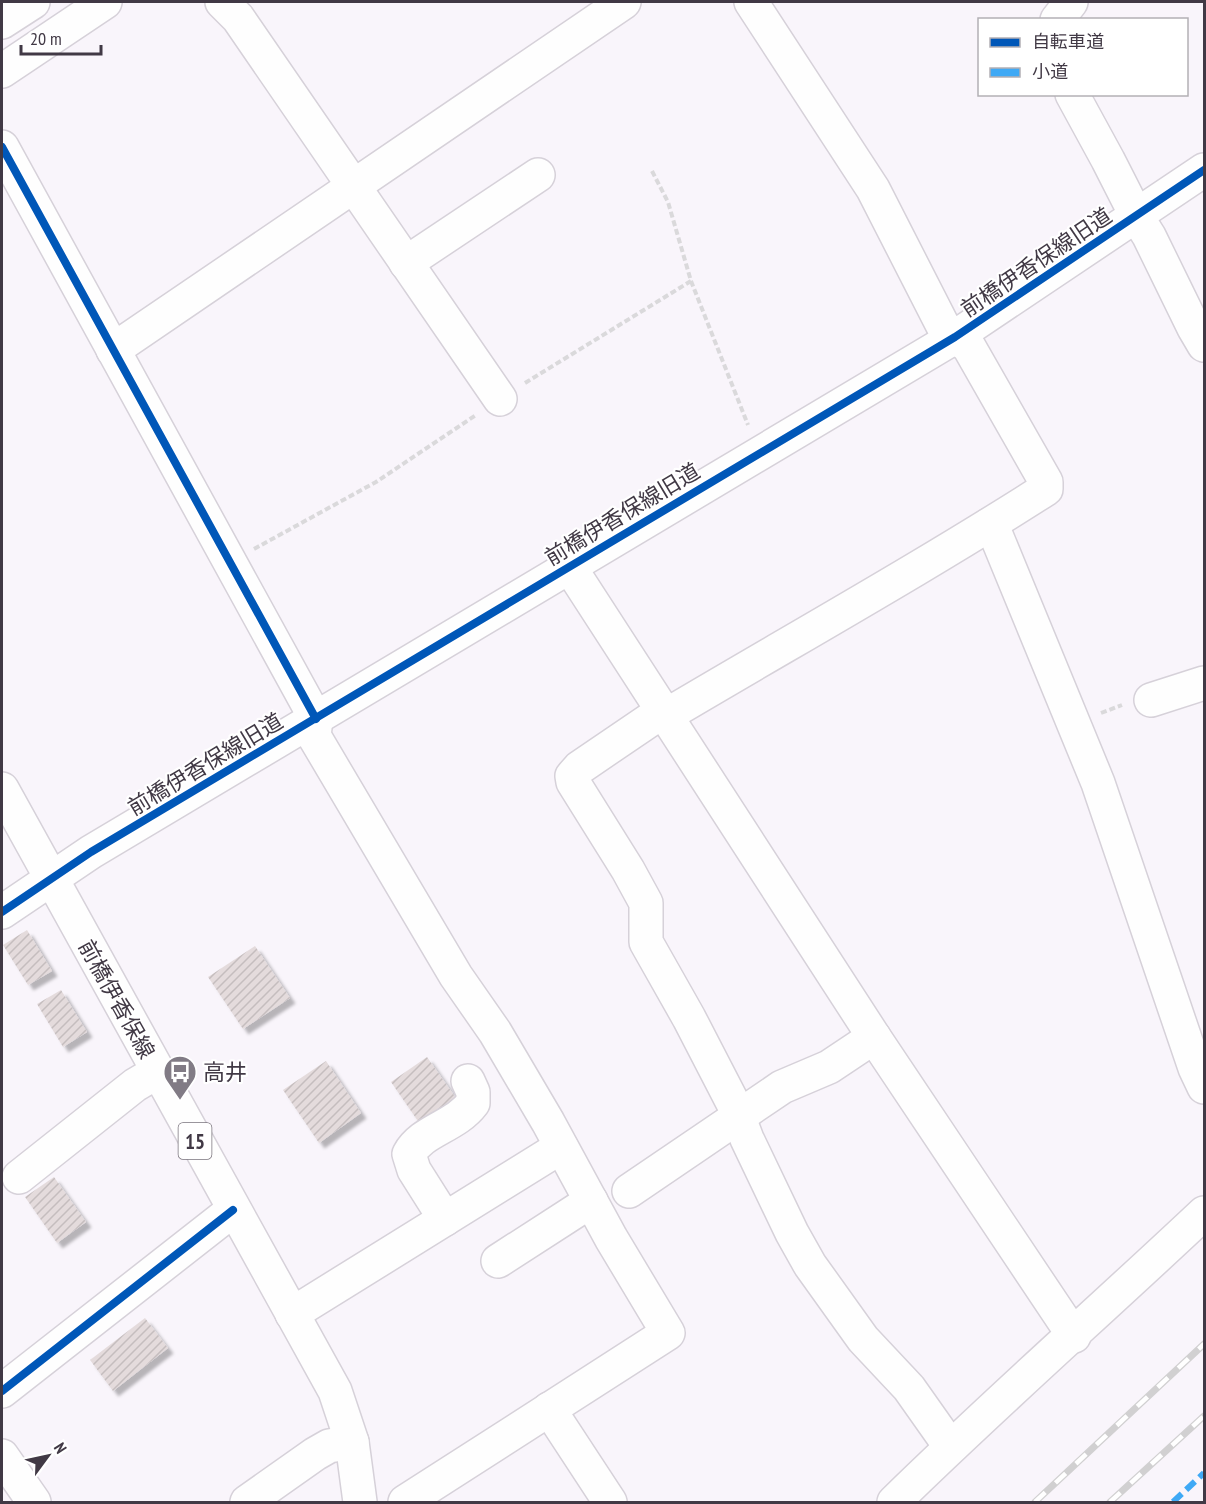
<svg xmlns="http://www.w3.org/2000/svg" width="1206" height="1504" font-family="'PT Sans Narrow','Noto Sans JP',sans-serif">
  <defs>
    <pattern id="building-hatch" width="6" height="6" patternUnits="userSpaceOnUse" patternTransform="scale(1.5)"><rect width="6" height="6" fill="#e4dbdc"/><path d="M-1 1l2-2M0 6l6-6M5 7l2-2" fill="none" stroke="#c5bdbe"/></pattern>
    <filter id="shadow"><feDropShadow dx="5.5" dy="5.5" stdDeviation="1.5" flood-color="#0004"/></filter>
  </defs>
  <rect width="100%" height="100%" fill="#f9f5fb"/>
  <g fill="url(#building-hatch)" filter="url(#shadow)">
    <path d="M27 930 52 971 28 985 3 945Z"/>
    <path d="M255 946 290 998 243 1029 208 977Z"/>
    <path d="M61 990 87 1032 63 1047 37 1004Z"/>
    <path d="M427 1057 458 1101 422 1127 391 1082Z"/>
    <path d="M326 1061 361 1113 319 1143 283 1090Z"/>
    <path d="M54 1177 86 1222 57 1243 25 1197Z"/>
    <path d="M145 1318 168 1348 113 1391 90 1360Z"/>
  </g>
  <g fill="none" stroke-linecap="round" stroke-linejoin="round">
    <g stroke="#d6d1d9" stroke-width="36">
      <g id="minor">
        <path d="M222 2 238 18 500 399"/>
        <path d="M751 2 873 189 943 326 969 347 1046 482V489C924 567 797 638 672 712L654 717 579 768 572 776 573 782 628 870 646 903V942L689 1018 735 1107 747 1139 792 1233 810 1265 863 1339 909 1388 945 1439 953 1445"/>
        <path d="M1057 20 1071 2"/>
        <path d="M1072 94 1108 160 1137 217 1149 236 1194 328 1204 345"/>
        <path d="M2 147 316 719 314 736 456 976 495 1032 548 1122 611 1238 668 1333 405 1502"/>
        <path d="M406 263 538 175"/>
        <path d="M113 350 624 2"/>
        <path d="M989 525 996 535 1098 783 1195 1068 1204 1087"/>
        <path d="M569 566 874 1037 1074 1336"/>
        <path d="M1151 700 1204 683"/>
        <path d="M2 912 91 852 955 337 1204 170"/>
        <path d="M19 1177 135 1085 157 1072"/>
        <path d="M629 1191 782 1087 829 1067 874 1037"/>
        <path d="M445 1219 414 1170 409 1154C422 1130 455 1127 473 1103V1092L468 1081"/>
        <path d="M498 1261 591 1201"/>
        <path d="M292 1314 561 1147"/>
        <path d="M2 1391 233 1210"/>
        <path d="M549 1409 610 1502"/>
        <path d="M2 1456 34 1502"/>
        <path d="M247 1502 315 1454 329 1446 352 1442"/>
        <path d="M894 1502C995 1403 1101 1310 1204 1213"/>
      </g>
    </g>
    <g stroke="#d6d1d9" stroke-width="36">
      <g id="major">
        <path d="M2 22 33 2"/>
        <path d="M2 71 105 2"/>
        <path d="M2 789 335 1391 352 1442 360 1502"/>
      </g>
    </g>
    <g stroke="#dad9db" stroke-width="4" stroke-dasharray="6 3" stroke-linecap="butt">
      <path d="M652 171 668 202 691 281 748 425"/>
      <path d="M525 383 691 281"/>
      <path d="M254 549 376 482 476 415"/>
      <path d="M1101 713 1122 705"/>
    </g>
    <use href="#minor" stroke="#fefefe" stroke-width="33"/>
    <use href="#major" stroke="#fefefe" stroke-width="33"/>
    <g stroke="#d1d0d1" stroke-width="7">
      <g id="rail">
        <path d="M1035 1502 1204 1344"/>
        <path d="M1110 1502 1204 1416"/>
      </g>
    </g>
    <use href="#rail" stroke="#fff" stroke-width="4.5" stroke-dasharray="14" stroke-linecap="butt"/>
    <path stroke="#3fa9f5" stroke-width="6" stroke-dasharray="12 6" stroke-linecap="butt" d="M1173 1502 1204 1473"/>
    <g stroke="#fff" stroke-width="11">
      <g id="cycleway">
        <path d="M2 147 316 719"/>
        <path d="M2 912 91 852 955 337 1204 170"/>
        <path d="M2 1391 233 1210"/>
      </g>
    </g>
    <use href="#cycleway" stroke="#0057b8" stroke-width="8"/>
  </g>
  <defs>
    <g id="bus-pin" transform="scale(1.725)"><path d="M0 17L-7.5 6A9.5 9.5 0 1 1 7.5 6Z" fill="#817b85" stroke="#fff"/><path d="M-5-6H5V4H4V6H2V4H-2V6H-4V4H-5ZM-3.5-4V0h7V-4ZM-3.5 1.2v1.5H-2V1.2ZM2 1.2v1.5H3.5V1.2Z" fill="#fff"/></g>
  </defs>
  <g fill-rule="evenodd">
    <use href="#bus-pin" x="180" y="1072"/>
  </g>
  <g text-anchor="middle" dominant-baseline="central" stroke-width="4.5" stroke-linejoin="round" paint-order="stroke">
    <rect fill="#fff" stroke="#7a747d" stroke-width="1.5" x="178.5" y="1123" width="33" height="36" rx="4.5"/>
    <g font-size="21" font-weight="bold" fill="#413945">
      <text x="195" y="1141">15</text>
    </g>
    <g font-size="22" fill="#413945" stroke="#fff">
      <text transform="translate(1036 262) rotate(-34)">前橋伊香保線旧道</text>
      <text transform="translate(622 514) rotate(-31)">前橋伊香保線旧道</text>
      <text transform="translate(205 764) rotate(-31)">前橋伊香保線旧道</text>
      <text transform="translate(117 999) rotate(61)">前橋伊香保線</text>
    </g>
    <g font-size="22" fill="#413945" stroke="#fff" text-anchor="start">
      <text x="203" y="1072">高井</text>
    </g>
  </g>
  <rect width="1206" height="1504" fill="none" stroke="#413945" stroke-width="6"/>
  <rect x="978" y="18" width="210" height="78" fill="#ffffff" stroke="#b3b0b5" stroke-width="1.5"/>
  <rect x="990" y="38" width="30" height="9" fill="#0057b8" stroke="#b3b0b5" stroke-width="1.5"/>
  <text x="1032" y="48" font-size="18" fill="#413945">自転車道</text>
  <rect x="990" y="68" width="30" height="9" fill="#3fa9f5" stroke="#b3b0b5" stroke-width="1.5"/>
  <text x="1032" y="78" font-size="18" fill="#413945">小道</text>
  <g transform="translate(48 1456) rotate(57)" stroke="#ffffff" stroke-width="4.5" paint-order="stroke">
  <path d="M0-4.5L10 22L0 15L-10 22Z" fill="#413945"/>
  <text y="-9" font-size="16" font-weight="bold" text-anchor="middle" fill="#413945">N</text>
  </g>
  <path d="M21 45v9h80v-9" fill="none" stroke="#413945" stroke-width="3"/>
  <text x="30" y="45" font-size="18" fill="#413945" stroke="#ffffff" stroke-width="4.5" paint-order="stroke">20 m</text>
</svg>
